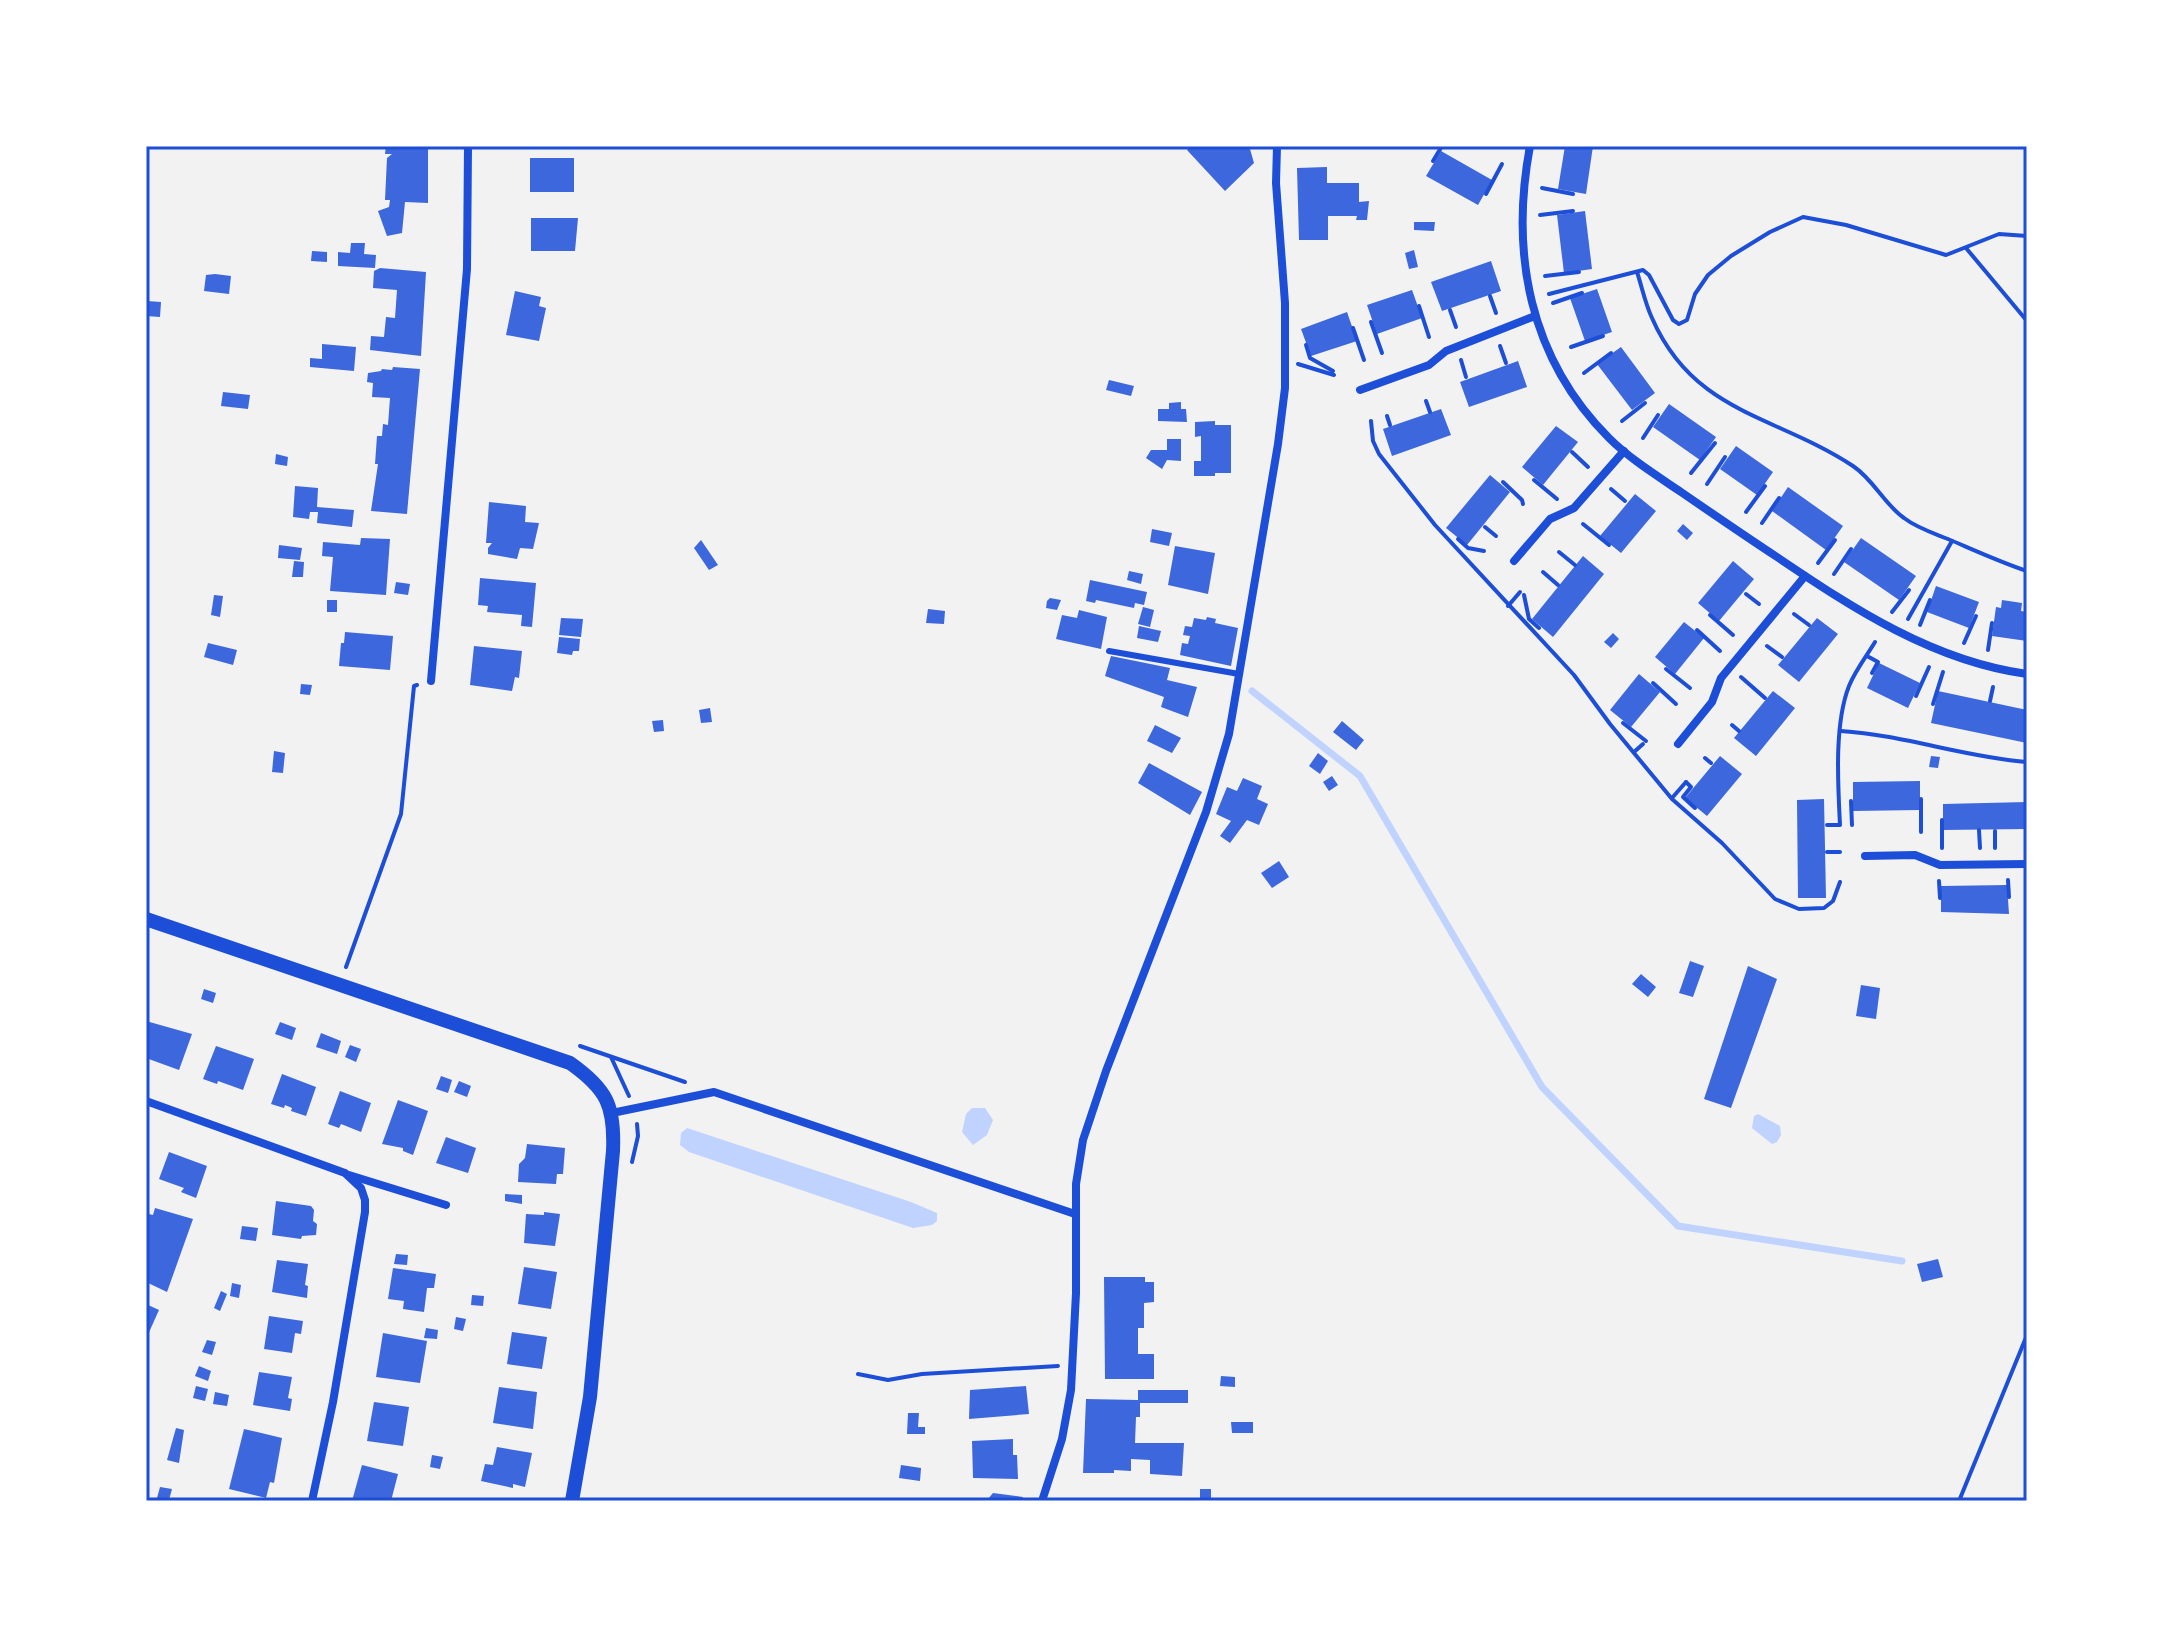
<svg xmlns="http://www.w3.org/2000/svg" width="2173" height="1647" font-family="Signika,sans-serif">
  <rect width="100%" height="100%" fill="#f2f2f2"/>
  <g fill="#bfd3fe">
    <path d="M972 1108H985L993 1120 987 1135 973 1145 962 1132 966 1114Z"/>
    <path d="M1758 1114 1780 1126 1781 1135 1777 1142 1772 1144 1752 1128 1754 1116Z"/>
    <path d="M687 1128 911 1202 937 1213V1221L932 1225 913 1228 689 1152 680 1145 681 1133Z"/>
  </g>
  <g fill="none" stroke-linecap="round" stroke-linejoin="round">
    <path stroke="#bfd3fe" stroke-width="7" d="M1252 691 1360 776 1542 1087 1678 1226 1902 1261"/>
  </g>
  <g fill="#3d67dc">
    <path d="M386 146H428V203L405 202 402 233 387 236 378 211 389 207 390 200H385L387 158 392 154H385Z"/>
    <path d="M1191 146H1253L1250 149 1254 163 1225 191 1187 150Z"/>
    <path d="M1565 146H1593L1586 194 1558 189Z"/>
    <path d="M1441 151 1492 180 1478 205 1426 176Z"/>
    <rect x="530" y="158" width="44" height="34"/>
    <path d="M1327 167V183H1359V202L1369 201 1367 220H1356L1357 216H1328V240H1299L1297 168Z"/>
    <path d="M1585 211 1592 269 1564 273 1557 215Z"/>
    <path d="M531 218H578L575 251H531Z"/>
    <path d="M1414 222H1435L1434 231 1414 230Z"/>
    <path d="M351 243H365L364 254 376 255 375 268 338 266V252L350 253Z"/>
    <path d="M1414 250 1418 267 1409 269 1405 253Z"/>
    <path d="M312 251 327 252V262L311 261Z"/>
    <path d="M1491 261 1501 291 1442 311 1431 282Z"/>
    <path d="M380 268 426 272 421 356 370 350 371 336 384 337 386 317 395 318 397 290 373 288 374 271Z"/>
    <path d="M215 274 231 276 229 294 204 291 206 275Z"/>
    <path d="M1597 289 1612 332 1585 341 1570 298Z"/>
    <path d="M1412 290 1422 318 1377 334 1367 305Z"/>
    <path d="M515 291 541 297 539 306 546 308 539 341 506 335Z"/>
    <path d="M147 301 161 302 160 317 146 316Z"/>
    <path d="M1347 312 1357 341 1311 356 1301 329Z"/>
    <path d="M322 344 356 347 354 371 310 367V358L322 359Z"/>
    <path d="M1621 347 1655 393 1632 410 1597 364Z"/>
    <path d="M1518 361 1527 387 1469 407 1460 382Z"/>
    <path d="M393 367 420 369 407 514 371 511 378 464H375L377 436H382L383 424 388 425 390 398 372 397 373 383 367 382 368 373 381 371 382 369 392 370Z"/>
    <path d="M1109 380 1134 386 1131 396 1106 390Z"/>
    <path d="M223 392 250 395 248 409 221 406Z"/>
    <path d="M1181 402V409H1186L1187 422 1158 421V409H1169V403Z"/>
    <path d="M1669 404 1716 437 1700 460 1653 427Z"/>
    <path d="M1441 409 1451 435 1392 456 1383 429Z"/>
    <path d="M1215 421V425H1231V473H1215V476H1194V461H1201V436L1195 437V422Z"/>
    <path d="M1556 426 1578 442 1543 485 1522 467Z"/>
    <path d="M1167 439H1181V461L1167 460 1162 469 1146 458 1151 450H1167Z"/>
    <path d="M1736 446 1773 472 1757 495 1720 469Z"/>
    <path d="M276 454 288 457 287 466 275 464Z"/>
    <path d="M1490 475 1510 492 1467 545 1446 528Z"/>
    <path d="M295 486 318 488 317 507 354 510 352 527 317 523 318 512H310L309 519 293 517Z"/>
    <path d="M1788 487 1843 526 1826 550 1772 511Z"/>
    <path d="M1635 494 1656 511 1621 553 1600 536Z"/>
    <path d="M489 502 526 506 525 522 539 523 533 549 520 548 517 559 488 554V548L492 543H486Z"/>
    <path d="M1683 524 1693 533 1687 540 1677 531Z"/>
    <path d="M1152 529 1172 533 1169 546 1150 542Z"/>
    <path d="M361 538 390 539 386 595 330 591 333 557 322 556 323 542 360 545Z"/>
    <path d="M1861 538 1916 576 1899 600 1844 562Z"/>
    <path d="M701 540 718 565 709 570 694 548Z"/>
    <path d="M279 545 302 548 300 560 278 558Z"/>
    <path d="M1175 546 1215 553 1208 594 1168 585Z"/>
    <path d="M1583 556 1604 574 1553 637 1532 619Z"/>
    <path d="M294 561 304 562 303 577H292Z"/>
    <path d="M1733 561 1754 579 1719 621 1698 603Z"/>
    <path d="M1129 571 1143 574 1141 584 1127 580Z"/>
    <path d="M480 578 536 583 532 627 521 626 522 615 487 612 488 606 478 605Z"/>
    <path d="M1090 580 1147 592 1144 605 1135 603 1134 608 1096 600 1095 603 1086 601Z"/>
    <path d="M396 582 410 584 408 595 394 593Z"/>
    <path d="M1936 586 1979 602 1969 628 1927 612Z"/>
    <path d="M214 595 223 596 220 617 211 615Z"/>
    <path d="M1050 598 1061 600 1057 610 1046 608 1047 601Z"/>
    <rect x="327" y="600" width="10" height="12"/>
    <path d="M2002 600 2022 603 2021 611 2027 612V641L1992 636 1996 607 2001 608Z"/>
    <path d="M1143 607 1154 610 1150 627 1138 624Z"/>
    <path d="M928 609 945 611 944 624 926 623Z"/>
    <path d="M1079 610 1107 617 1101 649 1056 639 1062 615 1077 618Z"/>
    <path d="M1207 617 1216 619 1215 623 1238 628 1231 666 1180 655 1182 643 1188 644 1190 636 1183 635 1185 626 1192 627 1194 618 1206 620Z"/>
    <path d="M561 618 583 619 581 637 559 635Z"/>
    <path d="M1817 618 1838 634 1799 682 1778 665Z"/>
    <path d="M1684 622 1704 638 1675 674 1655 657Z"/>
    <path d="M1139 626 1161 631 1158 642 1137 638Z"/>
    <path d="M345 632 393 636 390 670 339 666 341 643H344Z"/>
    <path d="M1613 633 1619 639 1611 648 1604 642Z"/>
    <path d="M559 637 580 639 579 651H573L572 655 557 653Z"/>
    <path d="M208 643 237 650 233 665 204 657Z"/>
    <path d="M474 646 522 651 519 678 515 677 512 691 470 685Z"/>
    <path d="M1111 656 1170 668 1167 680 1197 687 1188 717 1161 707 1164 697 1105 676Z"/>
    <path d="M1879 663 1920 683 1908 708 1867 688Z"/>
    <path d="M1639 674 1660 692 1631 727 1610 710Z"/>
    <path d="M301 684 312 685 310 695 300 694Z"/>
    <path d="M1773 691 1795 708 1756 756 1734 738Z"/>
    <path d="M1938 691 2027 710V743L1931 723Z"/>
    <path d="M710 708 712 722 701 723 699 710Z"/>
    <path d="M663 720 664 731 654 732 652 721Z"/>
    <path d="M1342 721 1364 740 1356 750 1333 732Z"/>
    <path d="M1155 725 1181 738 1172 753 1147 741Z"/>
    <path d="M274 751 285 753 283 773 272 772Z"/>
    <path d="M1318 753 1328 761 1320 774 1309 766Z"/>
    <path d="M1720 756 1742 774 1707 816 1685 798Z"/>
    <path d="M1931 756 1940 757 1938 768 1929 767Z"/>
    <path d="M1149 763 1202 792 1190 815 1138 783Z"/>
    <path d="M1332 776 1338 785 1329 791 1323 782Z"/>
    <path d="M1243 778 1262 786 1257 799 1268 804 1259 825 1247 820 1230 843 1220 836 1231 821 1216 814 1227 787 1237 791Z"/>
    <path d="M1920 781V810L1853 811V782Z"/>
    <path d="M1824 799 1826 898H1798L1797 800Z"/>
    <path d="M2027 802V829L1943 830V804Z"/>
    <path d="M1279 861 1289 877 1272 888 1261 873Z"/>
    <path d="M2007 885 2009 914 1941 912V886Z"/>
    <path d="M1690 961 1704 966 1693 997 1679 993Z"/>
    <path d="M1748 966 1777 979 1731 1108 1704 1099Z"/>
    <path d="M1641 974 1656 987 1648 997 1632 984Z"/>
    <path d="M1861 985 1880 988 1876 1019 1856 1016Z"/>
    <path d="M204 989 216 993 213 1003 201 999Z"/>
    <path d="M146 1021 192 1034 179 1070 146 1058Z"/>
    <path d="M280 1022 296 1028 292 1040 275 1034Z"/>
    <path d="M321 1033 341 1041 337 1054 316 1047Z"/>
    <path d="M350 1045 361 1049 356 1062 345 1057Z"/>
    <path d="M216 1046 254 1059 243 1090 218 1081 217 1084 203 1079Z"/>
    <path d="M282 1074 316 1087 306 1116 291 1111 292 1108 285 1105 284 1108 271 1104Z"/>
    <path d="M441 1076 452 1080 448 1093 436 1089Z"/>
    <path d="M459 1081 471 1086 467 1097 454 1092Z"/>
    <path d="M340 1091 371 1103 361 1132 341 1124 339 1128 328 1124Z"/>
    <path d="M398 1100 428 1111 413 1155 403 1151V1148L382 1144Z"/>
    <path d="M446 1137 476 1148 468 1173 436 1163Z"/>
    <path d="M527 1144 565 1148 563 1174H557L556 1184 518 1182 519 1164 525 1158Z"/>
    <path d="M169 1152 207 1166 196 1198 181 1192 184 1188 159 1179Z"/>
    <path d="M505 1194 522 1195V1204L505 1201Z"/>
    <path d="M276 1201 311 1206 314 1210 313 1221 317 1224 316 1235 302 1236 301 1239 272 1235Z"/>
    <path d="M155 1208 193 1219 167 1292 146 1282V1223L149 1214 153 1215Z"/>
    <path d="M544 1212 560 1214 555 1246 524 1243 526 1214 544 1215Z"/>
    <path d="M242 1226 258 1228 256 1241 240 1239Z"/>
    <path d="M396 1254 408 1255 407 1265 394 1264Z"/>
    <path d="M1938 1259 1943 1277 1922 1282 1917 1264Z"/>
    <path d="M277 1260 308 1264 305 1285 308 1286 307 1298 272 1292Z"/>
    <path d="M524 1267 557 1272 551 1309 518 1304Z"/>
    <path d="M393 1268 436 1274 434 1288H427L424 1312 403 1309 404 1301 388 1299Z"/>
    <path d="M1104 1277H1145V1282H1154V1302L1144 1303V1328H1138V1354H1154V1379H1105Z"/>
    <path d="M232 1283 241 1285 239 1298 230 1296Z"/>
    <path d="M221 1291 227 1294 220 1311 214 1308Z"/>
    <path d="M472 1295 484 1296 483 1306 471 1305Z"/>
    <path d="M146 1304 159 1310 146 1339Z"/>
    <path d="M269 1316 303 1321 301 1334 295 1333 292 1353 264 1349Z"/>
    <path d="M456 1317 466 1319 463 1331 454 1329Z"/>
    <path d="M426 1328 438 1330 437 1339 424 1338Z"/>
    <path d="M512 1332 547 1337 542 1369 507 1364Z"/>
    <path d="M383 1333 427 1341 420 1383 376 1377Z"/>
    <path d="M207 1340 216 1342 212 1355 202 1352Z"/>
    <path d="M199 1366 211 1371 208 1381 195 1376Z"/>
    <path d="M259 1372 292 1377 288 1398 292 1399 290 1411 253 1405Z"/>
    <path d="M1221 1376 1235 1377V1387L1220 1386Z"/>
    <path d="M196 1386 208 1389 205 1401 193 1398Z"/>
    <path d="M1026 1386 1029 1414 969 1419 970 1390Z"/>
    <path d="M499 1387 537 1392 533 1429 493 1423Z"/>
    <path d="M1138 1390H1188V1403H1140V1417H1136L1135 1443H1184L1182 1476 1150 1474V1460L1131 1459V1471L1114 1470V1473H1083L1086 1399 1138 1400Z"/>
    <path d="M215 1392 229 1395 227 1406 213 1404Z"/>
    <path d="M374 1402 409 1407 403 1446 367 1441Z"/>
    <path d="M908 1413H919L918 1427H925V1434H907Z"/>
    <path d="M1231 1422H1253V1433H1232Z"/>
    <path d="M176 1428 184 1430 179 1463 167 1460Z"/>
    <path d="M244 1429 282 1438 274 1483 270 1482 266 1498 229 1489Z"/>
    <path d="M1013 1439V1455H1017L1018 1479 973 1478 972 1441Z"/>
    <path d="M497 1447 532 1453 525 1487 513 1484V1488L481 1481 485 1464 493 1465Z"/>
    <path d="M432 1455 443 1457 440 1469 430 1467Z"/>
    <path d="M362 1465 398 1474 391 1501H352Z"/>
    <path d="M901 1465 921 1468 920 1481 899 1478Z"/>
    <path d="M160 1487 172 1489 169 1500 157 1498Z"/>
    <rect x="1200" y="1489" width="11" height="12"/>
    <path d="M993 1493 1023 1497 1021 1501H992L988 1499Z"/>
  </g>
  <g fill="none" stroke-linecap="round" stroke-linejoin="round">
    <g stroke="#1d4ed8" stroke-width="4">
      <path d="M1433 161 1442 146"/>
      <path d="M1542 188 1573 194"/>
      <path d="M1486 194 1502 164"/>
      <path d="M1540 215 1573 211"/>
      <path d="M1966 248 2027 321"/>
      <path d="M1637 272C1642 287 1645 303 1652 318 1694 414 1776 415 1853 466 1874 480 1884 504 1904 518 1917 528 1933 533 1948 539 1974 550 2000 562 2027 571"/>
      <path d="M1545 276 1579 272"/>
      <path d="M1549 294 1643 270 1649 275 1673 320 1679 324 1687 320 1695 294 1708 275 1731 256 1770 232 1803 217 1846 225 1946 255 1999 234 2027 236"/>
      <path d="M1490 296 1496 313"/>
      <path d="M1553 303 1582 293"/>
      <path d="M1419 306 1429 337"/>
      <path d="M1450 310 1456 327"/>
      <path d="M1371 322 1382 353"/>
      <path d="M1353 328 1364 360"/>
      <path d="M1306 345 1310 358 1333 371"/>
      <path d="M1500 346 1506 363"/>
      <path d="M1571 347 1603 336"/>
      <path d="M1461 360 1466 377"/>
      <path d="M1298 364 1334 375"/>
      <path d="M1584 373 1611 353"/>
      <path d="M1426 401 1430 412"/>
      <path d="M1387 416 1390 425"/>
      <path d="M1371 421 1373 441 1379 454 1435 525 1574 675 1610 724 1672 799 1722 843 1775 899 1799 909 1824 908 1833 901 1840 882"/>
      <path d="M1622 421 1645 403"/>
      <path d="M1643 438 1658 415"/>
      <path d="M1572 452 1588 467"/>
      <path d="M1691 473 1715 443"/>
      <path d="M1534 480 1557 499"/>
      <path d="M1503 482 1522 500 1523 504"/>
      <path d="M1707 484 1725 457"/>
      <path d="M1611 489 1625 501"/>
      <path d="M1746 512 1765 486"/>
      <path d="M1762 523 1779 498"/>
      <path d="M1583 524 1609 545"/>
      <path d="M1485 527 1496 536"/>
      <path d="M1458 539 1468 548 1484 551"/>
      <path d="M1559 552 1575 565"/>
      <path d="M1818 563 1835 540"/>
      <path d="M1543 572 1558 585"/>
      <path d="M1834 574 1851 549"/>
      <path d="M1746 594 1759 604"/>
      <path d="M1524 595 1529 619 1539 628"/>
      <path d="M1508 606 1520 592"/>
      <path d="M1892 612 1909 590"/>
      <path d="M1794 614 1809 625"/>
      <path d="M1710 615 1733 635"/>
      <path d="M1908 619 1952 541"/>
      <path d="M1920 625 1930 600"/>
      <path d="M1697 630 1720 651"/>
      <path d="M1964 643 1976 616"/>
      <path d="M1767 646 1782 657"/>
      <path d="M1988 650 1992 623"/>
      <path d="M1867 656 1878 662 1872 673"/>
      <path d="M1666 669 1690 688"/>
      <path d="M1741 677 1765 698"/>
      <path d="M1653 683 1676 704"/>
      <path d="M1916 696 1929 667"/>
      <path d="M1990 701 1993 687"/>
      <path d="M1933 704 1943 672"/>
      <path d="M1623 723 1646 741"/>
      <path d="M1732 725 1739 731"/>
      <path d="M1841 731C1904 735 1964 757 2027 762"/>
      <path d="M1634 752 1643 744"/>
      <path d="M1705 758 1711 763"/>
      <path d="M1686 782 1691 787 1683 797 1695 808"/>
      <path d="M1672 798 1686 782"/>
      <path d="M1921 799V832"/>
      <path d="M1851 801 1852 825"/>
      <path d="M1942 820V848"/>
      <path d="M1827 825H1840C1838 785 1834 724 1849 686 1855 671 1866 657 1875 642"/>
      <path d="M1979 830 1980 848"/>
      <path d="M1995 848V831"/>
      <path d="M1827 852H1840"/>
      <path d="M2008 880 2009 897"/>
      <path d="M1939 881 1940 898"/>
      <path d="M346 967 401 814 414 686 417 685"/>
      <path d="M580 1046 685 1082"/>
      <path d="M611 1057 629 1096"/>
      <path d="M632 1162 638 1136 637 1124"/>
      <path d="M858 1374 888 1380 922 1374 1058 1366"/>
      <path d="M1959 1501 2027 1335"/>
    </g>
    <path stroke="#1d4ed8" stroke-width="6" d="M1109 651 1239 674"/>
    <g stroke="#1d4ed8" stroke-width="8">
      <path d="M1530 146C1510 253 1529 358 1609 438 1630 459 1656 475 1681 492 1713 514 1745 536 1777 557 1854 609 1933 661 2027 674"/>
      <path d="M1360 390 1429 365 1446 351 1535 316"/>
      <path d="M1514 561 1550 519 1574 508 1624 451"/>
      <path d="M431 681 467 269 468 146"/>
      <path d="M1678 744 1712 702 1721 678 1805 576"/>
      <path d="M1865 856 1915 855 1940 865 2027 864"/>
      <path d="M146 1101 345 1173 361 1188 365 1200V1212L333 1402 312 1501"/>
      <path d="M612 1113 714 1092 1075 1214"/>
      <path d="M349 1175 446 1205"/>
      <path d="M1042 1501 1062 1439 1071 1390 1076 1293V1184L1083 1140 1106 1071 1206 812 1229 734 1278 444 1285 388V303L1276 183 1277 146"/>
    </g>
    <path stroke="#1d4ed8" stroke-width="14" d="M146 919 570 1063C607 1089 615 1106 613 1151L590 1397 572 1501"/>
  </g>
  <rect width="2173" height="1647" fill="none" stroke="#ffffff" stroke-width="296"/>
  <rect x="148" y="148" width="1877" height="1351" fill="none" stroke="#1d4ed8" stroke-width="3"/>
</svg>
